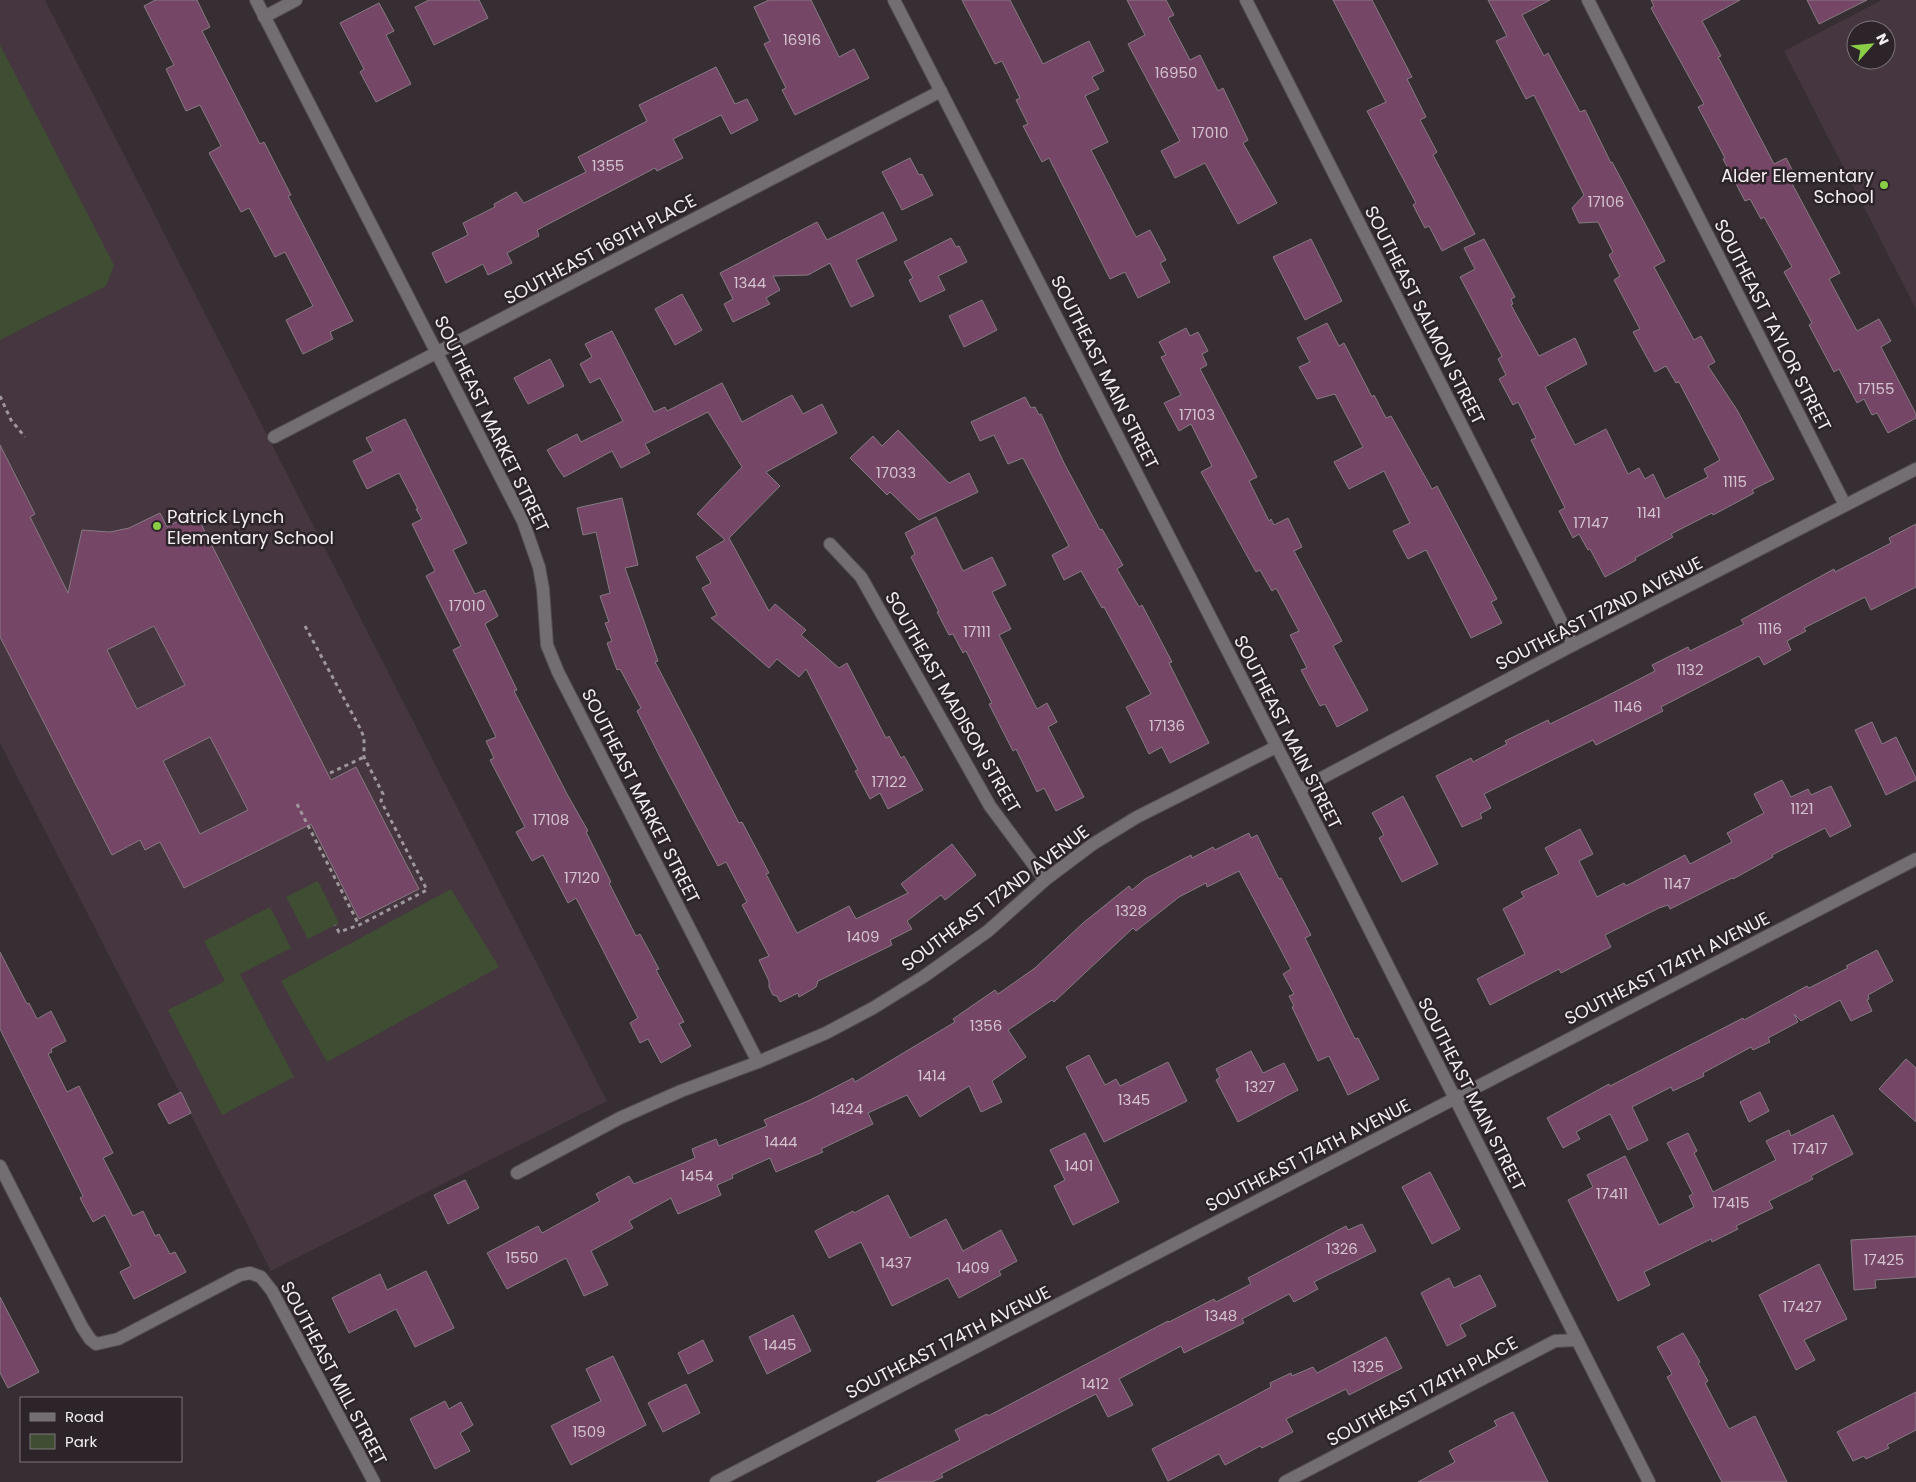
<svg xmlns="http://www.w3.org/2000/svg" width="1916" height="1482" font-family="Poppins,sans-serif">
  <rect width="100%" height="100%" fill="#372e34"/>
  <g fill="#453640" fill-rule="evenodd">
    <path d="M0 0H45L607 1101 271 1271 0 743Z"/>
    <path d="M1882 0H1916V309L1784 51ZM1856 30H1886V60H1856Z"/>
  </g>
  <g fill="#3f4e33">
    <path d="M0 45 114 265 106 286 0 340Z"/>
    <path d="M318 881 339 923 308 939 286 897Z"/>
    <path d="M451 889 499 967 327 1062 281 981Z"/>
    <path d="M270 907 291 948 240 974 294 1077 222 1115 168 1010 225 981 204 941Z"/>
  </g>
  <g fill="#754666" stroke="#867b82" fill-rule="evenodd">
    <path d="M155 0H197L210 27 202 31 260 144 264 142 291 195 288 196 353 321 330 332 333 339 303 354 286 320 313 306 285 252 275 257 249 208 241 212 209 153 221 146 200 105 186 111 166 69 174 65 144 6Z"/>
    <path d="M429 0H479L488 18 434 45 415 7Z"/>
    <path d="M769 0H811L839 57 854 49 869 78 795 115 782 90 786 88 764 44 770 41 754 7Z"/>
    <path d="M962 0H1010L1043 64 1089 41 1104 71 1092 77 1099 89 1085 96 1108 142 1091 150 1136 237 1150 230 1166 260 1160 263 1170 282 1138 298 1125 272 1110 279 1049 158 1042 162 1023 126 1028 124 1016 100 1020 98 1002 61 995 64Z"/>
    <path d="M1127 0H1166L1174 15 1168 18 1190 60 1200 55 1218 91 1223 88 1248 140 1243 143 1277 203 1238 224 1205 163 1175 178 1161 151 1180 141 1128 44 1145 35Z"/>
    <path d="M1333 0H1372L1412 77 1407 79 1426 117 1420 120 1437 152 1433 155 1475 234 1442 251 1429 226 1425 228 1413 205 1416 203 1367 111 1386 102Z"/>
    <path d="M1488 0H1550L1522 15 1544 56 1548 53 1580 112 1585 110 1611 163 1612 162 1665 261 1654 267 1694 340 1701 336 1715 362 1708 366 1737 410 1774 479 1752 490 1754 493 1713 515 1712 513 1671 534 1673 537 1635 558 1636 560 1605 577 1590 549 1588 550 1579 534 1573 538 1559 511 1565 508 1531 440 1536 438 1518 402 1513 405 1499 379 1506 375 1498 359 1502 356 1460 277 1475 269 1464 248 1484 239 1515 297 1511 299 1513 304 1511 305 1539 356 1575 338 1587 364 1545 387 1575 445 1606 429 1628 474 1639 468 1645 479 1653 474 1665 499 1708 477 1704 469 1720 460 1679 382 1676 383 1666 366 1655 372 1633 332 1640 329 1614 280 1620 276 1609 255 1613 252 1598 222 1579 223 1572 208 1584 195 1534 95 1526 99 1496 41 1507 36Z"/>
    <path d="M1651 0H1740L1702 21 1721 56 1718 57 1774 164 1786 158 1795 175 1789 178 1840 273 1829 279 1857 331 1879 319 1891 341 1881 347 1916 414V418L1888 433 1877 413 1872 415 1864 399 1857 403 1839 369 1834 372 1809 325 1812 323 1784 272 1792 267 1764 217 1761 219 1750 199 1745 201 1723 159 1725 158 1698 107 1704 104 1651 8 1654 6Z"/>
    <path d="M1807 0H1867L1819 24Z"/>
    <path d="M379 3 394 31 386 35 411 84 376 102 360 72 364 69 340 23Z"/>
    <path d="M716 67 735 104 747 99 758 120 731 134 721 115 673 139 683 158 657 171 655 168 537 230 539 236 507 253 512 263 488 275 483 264 446 283 432 253 468 235 463 223 495 207 494 204 516 192 524 203 586 172 578 157 647 121 639 105Z"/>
    <path d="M910 158 919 175 922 174 933 195 902 210 882 172Z"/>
    <path d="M883 212 897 240 856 260 874 296 851 307 830 263 808 275 773 276 780 290 766 298 770 304 733 322 724 304 733 299 720 273 817 222 827 240Z"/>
    <path d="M951 238 956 247 959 246 967 262 938 276 945 290 920 302 909 280 913 278 904 262Z"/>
    <path d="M1311 239 1342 301 1305 320 1273 257Z"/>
    <path d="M682 294 702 330 675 345 655 309Z"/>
    <path d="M982 300 997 330 964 347 949 316Z"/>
    <path d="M1327 323 1339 346 1344 343 1372 397 1374 395 1386 418 1391 416 1432 489 1437 486 1497 599 1491 602 1502 623 1471 638 1426 550 1408 559 1393 531 1410 523 1384 471 1349 489 1334 462 1363 447 1335 394 1317 399 1299 367 1310 362 1297 338Z"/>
    <path d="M1186 328 1190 336 1198 332 1208 351 1202 354 1207 365 1200 369 1257 477 1249 481 1269 521 1271 519 1274 525 1288 518 1302 547 1294 551 1342 641 1333 646 1368 710 1337 727 1325 704 1320 706 1301 670 1307 668 1290 635 1299 631 1276 588 1272 591 1260 570 1256 572 1201 472 1212 466 1191 424 1179 431 1164 403 1181 395 1161 357 1166 355 1159 342Z"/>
    <path d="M612 331 654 412 665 407 667 411 722 383 742 422 792 395 803 414 822 404 837 433 766 472 780 486 729 538 769 611 775 604 806 630 801 635 839 668 847 663 886 738 889 736 901 758 904 756 923 790 888 809 880 793 870 799 855 771 858 770 806 669 799 677 777 659 769 668 711 618 717 615 702 588 711 583 696 557 725 540 697 514 742 467 708 412 645 444 650 453 621 468 612 451 564 477 557 467 547 450 577 434 581 442 623 421 600 378 590 383 580 364 592 357 585 344Z"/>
    <path d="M550 359 564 386 528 404 514 378Z"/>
    <path d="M1025 397 1031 408 1035 407 1039 415 1041 414 1064 463 1100 530 1102 529 1123 565 1117 569 1139 607 1142 605 1172 662 1169 663 1209 743 1170 763 1162 747 1149 754 1126 707 1151 694 1104 607 1102 608 1081 571 1064 580 1052 555 1069 546 1023 458 1008 464 994 435 980 441 971 422Z"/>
    <path d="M405 419 467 543 453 550 475 594 485 590 498 616 485 624 517 690 514 691 567 794 588 831 586 832 611 882 609 883 636 936 640 934 659 969 656 970 684 1022 679 1024 691 1046 661 1063 648 1039 640 1043 630 1023 638 1018 576 898 568 903 543 855 532 861 516 832 525 827 490 760 494 758 486 741 496 737 453 650 461 646 426 576 435 571 412 524 422 519 416 509H418L399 473 367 489 353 461 373 451 366 438Z"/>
    <path d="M898 430 949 483 969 473 978 492 919 520 890 492 887 495 850 458 873 436 882 446Z"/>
    <path d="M0 445 35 514 30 517 68 593 82 530 110 532 129 528 160 513 167 527 195 512 331 780 356 767 419 889 359 919 311 824 184 888 160 842 145 850 140 840 112 855 0 637ZM154 626 185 685 137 709 107 650ZM210 737 248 810 200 834 163 761Z"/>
    <path d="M622 498 638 565 625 568 658 661 655 662 739 823 742 822 769 873 766 874 797 933 849 906 856 919 908 893 901 884 952 844 976 875 945 900 941 895 907 921 912 929 890 940 892 945 818 981 816 987 799 997 798 993 780 1002 777 996 773 995 769 987V981L759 960 769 956 742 905 747 902 726 862 718 866 661 759 637 711 641 708 620 669 617 670 607 643 612 641 605 623 609 622 600 596 610 593 596 532 583 535 577 508Z"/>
    <path d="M936 517 963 571 992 557 1006 585 992 592 1011 629 999 635 1037 709 1047 703 1057 722 1048 727 1084 797 1056 811 1044 788 1037 792 1016 749 1013 751 989 704 992 703 966 651 963 653 953 634 949 635 937 612H939L911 557 915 554 905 533Z"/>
    <path d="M1916 524V587L1871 610 1865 597 1804 628 1806 631 1787 641 1791 650 1764 665 1759 656 1661 707 1663 711 1596 745 1593 740 1484 794 1491 808 1480 814 1482 818 1462 827 1436 776 1471 758 1473 762 1507 744 1505 741 1548 720 1550 724 1601 699 1655 671 1652 665 1688 647 1690 651 1744 624 1741 620 1834 569 1835 572 1891 543 1889 538Z"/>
    <path d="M1872 722 1882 744 1896 737 1916 778V780L1886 795 1855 730Z"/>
    <path d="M1782 780 1791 797 1808 789 1811 795 1831 786 1851 826 1830 837 1825 828 1772 855 1773 857 1733 879 1732 878 1670 909 1668 905 1659 908 1605 935 1611 947 1561 973 1559 969 1490 1005 1477 979 1525 954 1503 909 1524 897 1521 892 1559 874 1545 848 1580 829 1593 854 1579 861 1597 897 1624 883 1626 886 1685 855 1690 864 1732 842 1727 833 1764 813 1754 794Z"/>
    <path d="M1403 796 1438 864 1402 882 1379 838 1384 835 1372 813Z"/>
    <path d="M1249 833 1251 838 1257 835 1279 879 1281 878 1311 935 1305 938 1355 1039 1358 1038 1379 1079 1348 1095 1329 1056 1318 1061 1292 1007 1294 1006 1289 996 1294 994 1283 974 1291 969 1239 871 1207 887 1206 883 1179 897 1136 931 1133 928 1054 1002 1052 1000 1008 1030 1026 1057 992 1081 1002 1102 981 1112 969 1086 920 1117 907 1095 868 1113 873 1124 821 1149 823 1152 776 1172 770 1158 732 1175 733 1178 717 1185 721 1195 678 1214 671 1198 629 1221 633 1228 591 1251 608 1285 584 1296 566 1258 507 1289 487 1253 538 1226 542 1233 600 1201 596 1194 629 1176 634 1184 695 1158 692 1149 716 1139 719 1146 767 1126 764 1120 810 1100 853 1078 855 1082 955 1022 953 1019 995 990 998 994 1035 968 1083 923 1129 886 1132 890 1145 879 1191 855 1192 858 1213 847 1215 850Z"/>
    <path d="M1877 950 1893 981 1868 995 1869 999 1867 1000 1872 1011 1851 1021 1840 1000 1801 1021 1794 1014 1798 1022 1768 1038 1770 1042 1753 1050 1751 1047 1703 1073 1704 1076 1673 1091 1671 1087 1632 1107 1648 1140 1628 1150 1610 1114 1576 1132 1580 1139 1563 1148 1547 1118 1609 1084 1610 1086 1743 1018 1744 1020 1807 986 1809 988 1848 968 1846 966Z"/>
    <path d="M0 952 27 1004 29 1003 37 1019 51 1011 66 1041 51 1049 52 1052 48 1054 67 1092 79 1086 113 1153 103 1158 133 1216 143 1211 155 1236 159 1234 170 1254 175 1252 186 1272 134 1299 120 1272 131 1266 105 1215 93 1222 80 1198 83 1196 0 1029Z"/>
    <path d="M1251 1051 1263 1073 1284 1063 1298 1090 1238 1122 1216 1080 1220 1077 1216 1069Z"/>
    <path d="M1089 1055 1105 1085 1116 1079 1120 1086 1168 1062 1187 1101 1104 1142 1066 1067Z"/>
    <path d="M1906 1059 1916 1068V1122L1879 1089Z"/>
    <path d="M181 1092 191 1113 169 1124 158 1104Z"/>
    <path d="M1760 1092 1769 1111 1749 1122 1740 1102Z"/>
    <path d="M1833 1115 1853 1154 1811 1176 1813 1179 1769 1201 1773 1208 1736 1226 1738 1229 1712 1242 1711 1239 1644 1272 1650 1285 1618 1301 1568 1200 1593 1187 1587 1175 1625 1156 1659 1225 1694 1207 1689 1196 1693 1194 1667 1143 1688 1133 1697 1151 1694 1153 1713 1192 1776 1160 1766 1141 1789 1130 1791 1136Z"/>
    <path d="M1085 1133 1119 1202 1073 1225 1054 1186 1065 1180 1050 1150Z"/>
    <path d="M1430 1172 1460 1229 1432 1244 1402 1187Z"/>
    <path d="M465 1180 479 1208 448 1224 434 1195Z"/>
    <path d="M888 1195 910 1238 946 1219 963 1251 1001 1230 1017 1261 999 1271 1001 1275 959 1298 948 1278 892 1306 861 1242 829 1258 815 1231 853 1211 854 1213Z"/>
    <path d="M1362 1224 1376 1251 1314 1282 1318 1289 1294 1302 1289 1294 1242 1319 1244 1323 1184 1353 1181 1346 1119 1379 1133 1405 1108 1417 1096 1394 941 1474 943 1477 932 1482H876L960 1440 955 1430 987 1414 988 1416 1168 1321 1169 1322 1214 1299 1216 1302 1251 1284 1248 1278 1346 1226 1348 1230Z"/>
    <path d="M1916 1236V1277L1875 1280 1876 1288 1854 1290 1851 1240Z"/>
    <path d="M1819 1264 1847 1319 1804 1340 1815 1360 1796 1370 1759 1295Z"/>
    <path d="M426 1271 454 1328 415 1347 396 1309 349 1333 332 1298 380 1274 387 1290Z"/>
    <path d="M1480 1275 1496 1306 1460 1325 1466 1336 1447 1346 1421 1293 1449 1278 1454 1288Z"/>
    <path d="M0 1297 39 1372 8 1388 0 1373Z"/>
    <path d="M793 1315 811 1351 767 1374 749 1337Z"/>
    <path d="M1683 1333 1700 1362 1698 1363 1708 1381 1705 1383 1729 1429 1755 1416 1787 1482H1722L1667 1377 1672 1374 1657 1347Z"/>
    <path d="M1386 1337 1402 1368 1349 1395 1346 1389 1286 1419 1293 1432 1262 1448 1260 1446 1225 1465 1219 1454 1168 1481 1152 1449 1236 1406 1271 1387 1270 1383 1291 1373 1292 1376 1313 1367 1317 1373Z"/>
    <path d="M703 1340 713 1361 688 1374 678 1353Z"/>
    <path d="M613 1356 646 1425 571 1465 551 1426 601 1401 586 1369Z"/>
    <path d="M686 1384 700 1413 663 1432 648 1403Z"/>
    <path d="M1916 1392V1430L1887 1445 1889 1448 1866 1459 1864 1456 1853 1461 1837 1432Z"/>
    <path d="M445 1401 449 1409 461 1402 473 1425 460 1433 470 1451 435 1469 410 1419Z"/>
    <path d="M1513 1412 1548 1482H1418L1455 1462 1449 1451 1497 1426 1494 1421Z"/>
  </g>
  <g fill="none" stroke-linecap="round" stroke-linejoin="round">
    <g stroke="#554d52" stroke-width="14">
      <g id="minor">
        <path d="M256 0 523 521 539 567 543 589 547 645 558 672 758 1062"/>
        <path d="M894 0 1299 790 1649 1482"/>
        <path d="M1246 0 1573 645"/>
        <path d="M1588 0 1845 505"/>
        <path d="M264 17 296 0"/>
        <path d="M274 437 941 91"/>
        <path d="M830 544 861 577 990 806 1045 880"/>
        <path d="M1299 790 1573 645 1916 469"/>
        <path d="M0 1166 82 1327 90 1339 96 1344 118 1339 240 1275 250 1273 261 1277 272 1291 374 1482"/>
        <path d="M517 1173 620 1118 681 1091 758 1062 826 1033 873 1008 923 977 988 931 1045 880 1093 844 1137 817 1276 747"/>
        <path d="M716 1482 1916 859"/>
        <path d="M1285 1482 1555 1341 1577 1340"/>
      </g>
    </g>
    <g stroke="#9e979c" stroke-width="3" stroke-dasharray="4 4" stroke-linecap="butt">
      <path d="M0 396 11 420 25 437"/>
      <path d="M305 626 361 730 364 738V757L383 794 381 801 427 890 359 925 339 932 335 925"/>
      <path d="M330 773 364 757"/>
      <path d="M297 804 359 925"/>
    </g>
    <use href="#minor" stroke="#736e71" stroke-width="12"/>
  </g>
  <g fill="#8ace47" stroke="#2d242a" stroke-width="2">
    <circle cx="1884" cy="185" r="5"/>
    <circle cx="157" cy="526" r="5"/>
  </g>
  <g text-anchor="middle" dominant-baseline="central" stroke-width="5" stroke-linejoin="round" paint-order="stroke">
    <g font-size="15" fill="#d4c3ce">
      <text x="802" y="39">16916</text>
      <text x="1176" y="72">16950</text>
      <text x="1210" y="132">17010</text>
      <text x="608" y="165">1355</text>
      <text x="1606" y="201">17106</text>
      <text x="750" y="282">1344</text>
      <text x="1876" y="388">17155</text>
      <text x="1197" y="414">17103</text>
      <text x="896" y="472">17033</text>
      <text x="1735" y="481">1115</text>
      <text x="1649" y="512">1141</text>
      <text x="1591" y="522">17147</text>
      <text x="467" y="605">17010</text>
      <text x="1770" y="628">1116</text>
      <text x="977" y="631">17111</text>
      <text x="1690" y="669">1132</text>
      <text x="1628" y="706">1146</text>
      <text x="1167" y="725">17136</text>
      <text x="889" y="781">17122</text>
      <text x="1802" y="808">1121</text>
      <text x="551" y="819">17108</text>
      <text x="582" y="877">17120</text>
      <text x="1677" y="883">1147</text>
      <text x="1131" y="910">1328</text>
      <text x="863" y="936">1409</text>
      <text x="986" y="1025">1356</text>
      <text x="932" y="1075">1414</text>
      <text x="1260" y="1086">1327</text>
      <text x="1134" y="1099">1345</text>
      <text x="847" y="1108">1424</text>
      <text x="781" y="1141">1444</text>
      <text x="1810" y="1148">17417</text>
      <text x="1079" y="1165">1401</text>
      <text x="697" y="1175">1454</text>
      <text x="1612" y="1193">17411</text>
      <text x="1731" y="1202">17415</text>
      <text x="1342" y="1248">1326</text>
      <text x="522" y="1257">1550</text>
      <text x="1884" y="1259">17425</text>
      <text x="896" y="1262">1437</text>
      <text x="973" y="1267">1409</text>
      <text x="1802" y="1306">17427</text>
      <text x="1221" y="1315">1348</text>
      <text x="780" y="1344">1445</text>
      <text x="1368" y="1366">1325</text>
      <text x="1095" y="1383">1412</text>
      <text x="589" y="1431">1509</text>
    </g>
    <g font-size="18" fill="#f3edf1" stroke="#2d242a" text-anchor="end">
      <text x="1874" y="175">Alder Elementary<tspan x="1874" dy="21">School</tspan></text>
      <text x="167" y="516" text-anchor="start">Patrick Lynch<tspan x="167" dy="21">Elementary School</tspan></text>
    </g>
    <g font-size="18" fill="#f3edf1" stroke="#2d242a">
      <text transform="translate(600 249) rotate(-28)">SOUTHEAST 169TH PLACE</text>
      <text transform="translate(1425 315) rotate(63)">SOUTHEAST SALMON STREET</text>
      <text transform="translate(1773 325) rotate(63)">SOUTHEAST TAYLOR STREET</text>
      <text transform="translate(1105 372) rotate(63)">SOUTHEAST MAIN STREET</text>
      <text transform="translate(492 424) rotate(64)">SOUTHEAST MARKET STREET</text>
      <text transform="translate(1599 613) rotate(-27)">SOUTHEAST 172ND AVENUE</text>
      <text transform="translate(953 702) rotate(60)">SOUTHEAST MADISON STREET</text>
      <text transform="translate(1288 732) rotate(63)">SOUTHEAST MAIN STREET</text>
      <text transform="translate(641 796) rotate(63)">SOUTHEAST MARKET STREET</text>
      <text transform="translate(995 898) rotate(-37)">SOUTHEAST 172ND AVENUE</text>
      <text transform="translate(1667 968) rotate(-27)">SOUTHEAST 174TH AVENUE</text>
      <text transform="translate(1472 1094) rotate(63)">SOUTHEAST MAIN STREET</text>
      <text transform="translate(1308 1155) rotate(-27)">SOUTHEAST 174TH AVENUE</text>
      <text transform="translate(948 1342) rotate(-27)">SOUTHEAST 174TH AVENUE</text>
      <text transform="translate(334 1373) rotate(62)">SOUTHEAST MILL STREET</text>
      <text transform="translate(1422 1391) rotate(-28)">SOUTHEAST 174TH PLACE</text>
    </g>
  </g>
  <rect x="20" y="1397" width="162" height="65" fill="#2d242a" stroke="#7c747a"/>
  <rect x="30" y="1413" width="25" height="8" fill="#736e71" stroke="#7c747a"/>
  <text x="65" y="1422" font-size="15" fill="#f3edf1">Road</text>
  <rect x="30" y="1434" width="25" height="15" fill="#3f4e33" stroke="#7c747a"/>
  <text x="65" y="1447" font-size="15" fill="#f3edf1">Park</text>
  <g transform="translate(1871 45) rotate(63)"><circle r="24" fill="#2d242a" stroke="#7c747a"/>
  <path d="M0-4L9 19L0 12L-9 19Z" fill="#8ace47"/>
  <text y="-8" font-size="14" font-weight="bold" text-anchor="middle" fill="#f3edf1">N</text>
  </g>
</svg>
